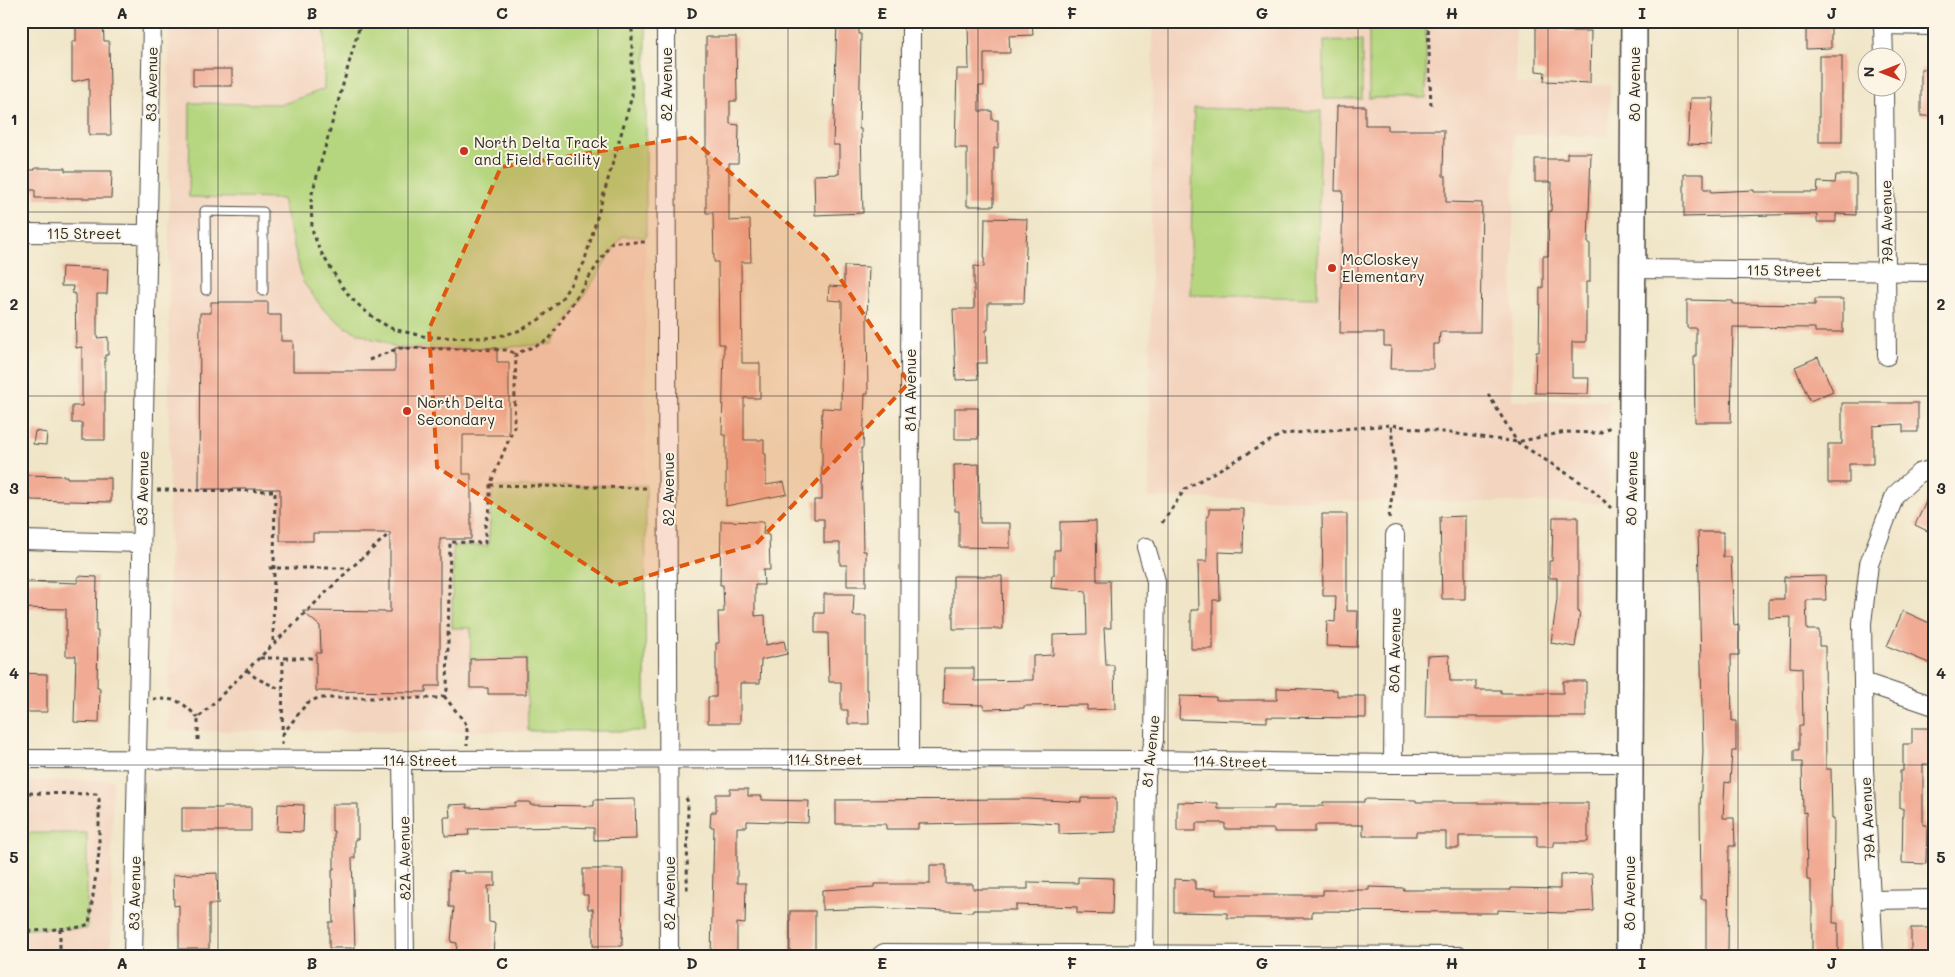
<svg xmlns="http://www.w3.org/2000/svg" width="1955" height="977" font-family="Mali,sans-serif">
  <rect width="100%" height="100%" fill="#fcf5e5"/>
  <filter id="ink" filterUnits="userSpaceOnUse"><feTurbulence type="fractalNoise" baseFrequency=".02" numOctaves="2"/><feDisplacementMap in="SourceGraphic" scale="10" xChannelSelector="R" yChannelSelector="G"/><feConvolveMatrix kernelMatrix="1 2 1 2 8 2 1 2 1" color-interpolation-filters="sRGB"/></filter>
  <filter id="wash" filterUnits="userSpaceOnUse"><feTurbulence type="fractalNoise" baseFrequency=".0096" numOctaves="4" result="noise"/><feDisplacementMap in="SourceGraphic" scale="20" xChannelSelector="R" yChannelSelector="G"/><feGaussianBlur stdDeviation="1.12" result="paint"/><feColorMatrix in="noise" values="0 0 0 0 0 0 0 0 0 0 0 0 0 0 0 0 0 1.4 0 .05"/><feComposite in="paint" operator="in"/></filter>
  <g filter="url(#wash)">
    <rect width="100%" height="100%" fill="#f0e5c7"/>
    <g fill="#f3d4bf">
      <path d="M169 21H646L645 731H169Z"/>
      <path d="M1153 21H1516V84L1610 85 1609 136 1514 135 1512 400 1609 401 1608 503 1149 498Z"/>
      <path d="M113 780 111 956H21V781Z"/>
    </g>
    <g fill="#b5d67f" stroke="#708055">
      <path d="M325 21H646V237L622 236 553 344 497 348H395L383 341 373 339 345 327 324 310 303 282 282 199 189 197 190 103 283 104 324 89Z"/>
      <rect x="1369" y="21" width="57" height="77"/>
      <path d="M1324 40 1362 41V99H1324Z"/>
      <path d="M1194 108 1321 111 1317 298 1190 295Z"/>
      <path d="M646 485 645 731H528L526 658 470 659 471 628H452L453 546H488L493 487Z"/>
      <path d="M21 833H87V929L21 928Z"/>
    </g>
    <g id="blocks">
      <g fill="#f1ab94">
        <path d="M76 21H103L104 41H109L111 135H89V78L72 82V41H76Z"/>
        <path d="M837 21H859V34H861L859 129H861L863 213 815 215 814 175 839 174V145H833Z"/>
        <path d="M968 21H1032L1033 35 1009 36 1010 53H984V86H979V111H992V120H998V148H994V206H967V148H955L957 69H969Z"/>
        <path d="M1536 21H1560L1561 31H1591L1590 83 1544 81 1545 72 1536 71Z"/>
        <path d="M1806 21H1831V48L1806 49Z"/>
        <path d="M706 37H736L737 101H730V124L739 125 738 163H729V221L750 220 751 262H741L742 363H760V398H744V440H764V454H766V485L784 482 787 494 726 506V435H722L724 344H719L718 262H714L713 213H706Z"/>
        <rect x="1819" y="56" width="23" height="86"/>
        <rect x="193" y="69" width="39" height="17"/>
        <rect x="1921" y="69" width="13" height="47"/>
        <path d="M1690 98H1713L1711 145 1688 144Z"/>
        <path d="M1337 106H1365V125H1388V130H1444L1443 176H1446V202L1482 203 1480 332H1440L1439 344H1433V369H1390L1391 346H1384V333H1340L1343 191H1335Z"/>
        <path d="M1567 153H1591L1588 243H1590V282H1586V342H1572V378H1589L1588 394 1535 393 1536 352H1539L1540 288H1543V256H1548L1549 211H1551L1552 182H1535V159H1567Z"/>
        <path d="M35 168H65V171H112L111 198H35V190H21V170H35Z"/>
        <path d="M1684 174H1704V189H1711V192L1754 190V192H1817L1818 182 1835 183 1836 175H1856V215L1836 214V222H1817V214L1684 217Z"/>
        <path d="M985 218 1027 219 1024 303H988V330H986L987 363H977L978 379 956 380 953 309H974V266L984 267Z"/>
        <path d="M844 266 869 267 867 320 868 394H865L863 448H861L863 551H866V586H847V565H840V543H824V519H814V500H822V446H821L822 408 841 409 842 301 828 300 829 286 844 287Z"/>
        <path d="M62 267 108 269 107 294H97V338L108 337V355H105V440H82V423H72V406H82V347L76 348 75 293H72L73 286H61Z"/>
        <path d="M1815 299H1843V332H1815V328L1733 327 1731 422H1695L1694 357H1696V328H1687V300L1733 301V304L1815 305Z"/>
        <path d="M211 302H268V315H281V341H293V371H395V348H497V362H509V435H463V474H471V539H440V686H426V692L316 691V653H321L320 626 302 611 390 612V533H313V541H280V489H199L200 313H211Z"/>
        <path d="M1818 357 1833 391 1810 401 1795 367Z"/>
        <path d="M1842 403H1918V432H1903V424L1873 426V464H1849V483H1828V444H1842Z"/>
        <rect x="955" y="408" width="23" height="31"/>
        <path d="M35 431 47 433 46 445 33 444Z"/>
        <path d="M979 464 980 523H1010V548L959 547V511H955L954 465Z"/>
        <path d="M21 475 67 476V478H111V502L30 500V496H21Z"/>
        <path d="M1934 485V534L1915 525Z"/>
        <path d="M1209 509H1244L1243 553 1219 552 1220 600H1213V649H1191V610H1199L1198 561H1207V516H1209Z"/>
        <path d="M1322 514H1347V611H1358L1357 647 1326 646 1327 621 1335 622 1336 596H1323Z"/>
        <path d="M1465 516V599H1442L1440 517Z"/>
        <path d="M1553 517H1578V612H1580L1575 647 1551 643 1557 599V578H1549V561H1552Z"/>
        <path d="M721 521 764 522 763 534 769 535 770 570H763L764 585H755V616L765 615 766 645 784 641 787 654 761 660 760 683H740V723H708V697H716V643H719L718 612H724L723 585H720Z"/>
        <path d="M1096 521 1097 581H1110L1111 628H1104L1106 665H1114L1115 709 1087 710V705L1024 706V708L984 709V705L943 704 944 668H974V681L1033 680V656L1053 655V635L1087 634 1086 591 1051 588 1052 575H1054V550H1060V522Z"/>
        <path d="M1698 532H1723V557H1731L1734 626 1739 625V655H1731L1732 721H1736V751H1732L1730 783 1725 782 1723 818H1734L1735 846H1729L1728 953H1706V899H1701L1700 806 1703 752Z"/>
        <path d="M78 576 97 577 96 631H98L97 688H100L99 723 74 722 76 656H66V609L21 608V581L78 583Z"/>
        <path d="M953 576H1002L1003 629H953Z"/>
        <path d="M1825 576 1826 600H1806L1807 630H1819V646H1825L1826 769H1831L1832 819H1834L1833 923H1838V956H1812V902H1811V880H1807L1806 812 1803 813 1802 762H1794V750H1799V726H1803L1802 668 1790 667 1791 617 1769 618V599H1784V577Z"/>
        <path d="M824 594H854L853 616H866V690H868L869 724H848V710H841V682H829L828 633H815V613H824Z"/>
        <path d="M1903 611 1934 625V665L1887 646Z"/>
        <path d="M1449 655 1450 681H1476V690H1501V693H1563V681H1586V717H1425L1427 656Z"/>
        <path d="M526 658V694H488V688H470V659Z"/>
        <path d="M21 673 47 674V712H21Z"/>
        <path d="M1277 688 1337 690V696H1366V718L1267 717V722L1179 719 1180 696 1216 697V700H1277Z"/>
        <path d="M1912 728H1932V764H1923V825H1927L1926 864 1902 863 1903 808H1900V771H1903V744H1912Z"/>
        <path d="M730 789H748V796H762V800L809 801 808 823 747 821V827H737V883H746L745 924 737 923V956H711L714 827H710L711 812H716V794H730Z"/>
        <path d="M1081 798H1116V832L1059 834V824L1025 822 918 824V829H886V824H836V800L1029 799 1081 802Z"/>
        <path d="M635 799 636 839 594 840V828L566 827 468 829 469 835 445 836 444 817H450L449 805 467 804V808L515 806V802H530V805L594 806V800Z"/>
        <path d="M1364 799 1416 800V802H1452V803H1588V842H1554V847H1537V836H1459V848H1446V832H1416V836H1363V825H1315V832H1274V829H1225V823H1196V831H1177V802L1218 803V809H1274V806H1323V802H1364Z"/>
        <path d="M278 804 304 805 303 832 277 831Z"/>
        <path d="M332 804H358V839H355V858H352L355 948H329V922H333L332 869H334V831H332Z"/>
        <path d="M223 807H251V831H182V808H223Z"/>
        <path d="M930 865H946V884H973V889H1028V882L1078 883V877L1113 878 1112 914 1077 913V907L1016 905V910H973V912L874 908 822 910V890L874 887V884H930Z"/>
        <path d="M583 869H623L622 946H593V909H588V895H583Z"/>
        <path d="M464 871V873H495V886H488L489 922 495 923 493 956H456L457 943 451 942 454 907H449V872Z"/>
        <path d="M217 873 218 904H209V949H179V905L174 906 173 875Z"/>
        <path d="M1592 874 1594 911 1561 913 1498 910V913H1465V912L1312 911V918H1227V913L1174 912V879L1195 880V889H1216V895H1323V890H1369V887L1404 888 1403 890H1511V888L1560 889V875Z"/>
        <rect x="790" y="911" width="25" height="45"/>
        <rect x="1911" y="928" width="23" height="28"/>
      </g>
    </g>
  </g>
  <g filter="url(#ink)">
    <use href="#blocks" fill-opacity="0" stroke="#494742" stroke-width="1"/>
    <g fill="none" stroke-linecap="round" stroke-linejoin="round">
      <g stroke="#494742" stroke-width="11">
        <path id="lane" d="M206 290 205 211 263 212V291"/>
      </g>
      <g stroke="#494742" stroke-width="20">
        <g id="street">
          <path d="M666 21 669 956"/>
          <path d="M1884 58 1883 25 1934 26"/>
          <path d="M1884 88 1887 356"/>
          <path d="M21 233 147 234"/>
          <path d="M1633 269 1934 272"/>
          <path d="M21 540 141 543"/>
          <path d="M1863 682 1934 706"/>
          <path d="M21 759 402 760 909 759 1150 760 1393 764 1629 763"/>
          <path d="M909 759 911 21"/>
          <path d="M402 760 405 956"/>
          <path d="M1393 764 1395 535"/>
          <path d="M1871 900 1934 899"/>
          <path d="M133 956 152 21"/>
          <path d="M880 956 884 953 1459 956"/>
          <path d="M1144 956 1146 775 1154 740 1156 581 1146 547"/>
          <path d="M1874 956 1864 769 1863 682 1862 623 1869 564 1895 495 1919 473 1934 469"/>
        </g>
      </g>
      <g stroke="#494742" stroke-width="28">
        <path id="secondary" d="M1629 956 1634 21"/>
      </g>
      <g stroke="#494742" stroke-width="3" stroke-dasharray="4 4" stroke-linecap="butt">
        <path d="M361 21 311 197 312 229 319 249 341 285 351 298 364 310 380 322 393 329 427 337 485 338 504 335 521 330 540 319 562 298 584 263 632 96V21"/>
        <path d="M1428 21 1431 107"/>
        <path d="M369 360 399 348 507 350 516 354"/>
        <path d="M1488 394 1517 442 1593 490 1611 508"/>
        <path d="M490 485 646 488"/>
        <path d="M157 490 275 491 273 644"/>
        <path d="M1389 518 1395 471 1391 425"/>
        <path d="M1162 523 1185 489 1282 434 1391 425 1517 442 1565 432 1599 433 1612 426"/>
        <path d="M269 568H350"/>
        <path d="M260 658H312"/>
        <path d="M247 670 256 678 282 690"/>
        <path d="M444 696 467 725V745"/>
        <path d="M153 699C179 699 180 700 198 718"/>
        <path d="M282 735 307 703 318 698H438L444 696 447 690 450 542 485 543V526L490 508V485L514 427 516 354C527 348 540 346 550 338L612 242H646"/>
        <path d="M198 740V718L351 568 390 533"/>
        <path d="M282 745 283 658"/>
        <path d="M21 793 96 794 99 799V853L89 924 81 927 21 932"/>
        <path d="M686 798 688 802 687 891"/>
        <path d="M60 956V929"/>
      </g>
      <use href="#lane" stroke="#fff" stroke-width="9"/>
      <use href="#street" stroke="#fff" stroke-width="18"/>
      <use href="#secondary" stroke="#fff" stroke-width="25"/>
    </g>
  </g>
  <path fill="#df570e" fill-opacity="0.2" stroke="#df570e" stroke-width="4" stroke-dasharray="10 6" stroke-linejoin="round" d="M690 137 826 257 909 383 756 544 617 585 437 467 429 329 501 167Z"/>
  <path fill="none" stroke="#2b2b2b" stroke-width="1" stroke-opacity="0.55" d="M218 21V956M408 21V956M598 21V956M788 21V956M978 21V956M1168 21V956M1358 21V956M1548 21V956M1738 21V956M21 212H1934M21 396H1934M21 581H1934M21 765H1934"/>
  <g fill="#c8321e" stroke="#fcf5e5" stroke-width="2">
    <circle cx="464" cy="151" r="5"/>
    <circle cx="1332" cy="268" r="5"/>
    <circle cx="407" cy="411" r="5"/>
  </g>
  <g text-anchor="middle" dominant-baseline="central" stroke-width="4" stroke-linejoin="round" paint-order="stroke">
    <g font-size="15" fill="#2b2b2b" stroke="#fcf5e5">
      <text transform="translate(151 84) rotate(-89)">83 Avenue</text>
      <text transform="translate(666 84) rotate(-90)">82 Avenue</text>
      <text transform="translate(1634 84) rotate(-90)">80 Avenue</text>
      <text transform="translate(1886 222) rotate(-91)">79A Avenue</text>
      <text x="84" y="233">115 Street</text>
      <text transform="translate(1784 270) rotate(1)">115 Street</text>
      <text transform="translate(910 390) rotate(-90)">81A Avenue</text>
      <text transform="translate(142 488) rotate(-89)">83 Avenue</text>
      <text transform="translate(1631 488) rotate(-89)">80 Avenue</text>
      <text transform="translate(668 489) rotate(-90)">82 Avenue</text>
      <text transform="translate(1394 650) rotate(-89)">80A Avenue</text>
      <text transform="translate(1150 751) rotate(-84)">81 Avenue</text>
      <text x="825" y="759">114 Street</text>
      <text x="420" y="760">114 Street</text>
      <text transform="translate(1230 761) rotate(1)">114 Street</text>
      <text transform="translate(1867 819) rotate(-93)">79A Avenue</text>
      <text transform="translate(404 858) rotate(-91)">82A Avenue</text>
      <text transform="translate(134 893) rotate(-89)">83 Avenue</text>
      <text transform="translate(669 893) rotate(-90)">82 Avenue</text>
      <text transform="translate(1629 893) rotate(-90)">80 Avenue</text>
    </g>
    <g font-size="15" fill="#2b2b2b" stroke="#fcf5e5" text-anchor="start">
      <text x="474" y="142">North Delta Track<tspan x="474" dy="17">and Field Facility</tspan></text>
      <text x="1342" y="259">McCloskey<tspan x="1342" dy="17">Elementary</tspan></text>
      <text x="417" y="402">North Delta<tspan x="417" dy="17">Secondary</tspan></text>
    </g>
  </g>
  <rect width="1955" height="977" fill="none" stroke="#fcf5e5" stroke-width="55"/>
  <g transform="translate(1882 72) rotate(270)"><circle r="24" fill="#fcf5e5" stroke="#a8a49b"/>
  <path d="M0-4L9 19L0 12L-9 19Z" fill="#c8321e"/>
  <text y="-8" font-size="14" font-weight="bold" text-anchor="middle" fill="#2b2b2b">N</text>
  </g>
  <rect x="28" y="28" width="1900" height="922" fill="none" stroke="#2b2b2b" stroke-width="2"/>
  <g font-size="16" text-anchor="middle" font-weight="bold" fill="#2b2b2b">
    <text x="122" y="19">A</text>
    <text x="312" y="19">B</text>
    <text x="502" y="19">C</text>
    <text x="692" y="19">D</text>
    <text x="882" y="19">E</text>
    <text x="1072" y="19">F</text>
    <text x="1262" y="19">G</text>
    <text x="1452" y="19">H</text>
    <text x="1642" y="19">I</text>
    <text x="1832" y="19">J</text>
    <text x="14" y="125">1</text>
    <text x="1941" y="125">1</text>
    <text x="14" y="310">2</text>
    <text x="1941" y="310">2</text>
    <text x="14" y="494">3</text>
    <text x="1941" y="494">3</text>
    <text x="14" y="679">4</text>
    <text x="1941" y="679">4</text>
    <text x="14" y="863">5</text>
    <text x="1941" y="863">5</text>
    <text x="122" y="969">A</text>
    <text x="312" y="969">B</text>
    <text x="502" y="969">C</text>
    <text x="692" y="969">D</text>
    <text x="882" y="969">E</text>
    <text x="1072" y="969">F</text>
    <text x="1262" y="969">G</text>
    <text x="1452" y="969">H</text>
    <text x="1642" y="969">I</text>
    <text x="1832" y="969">J</text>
  </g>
</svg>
